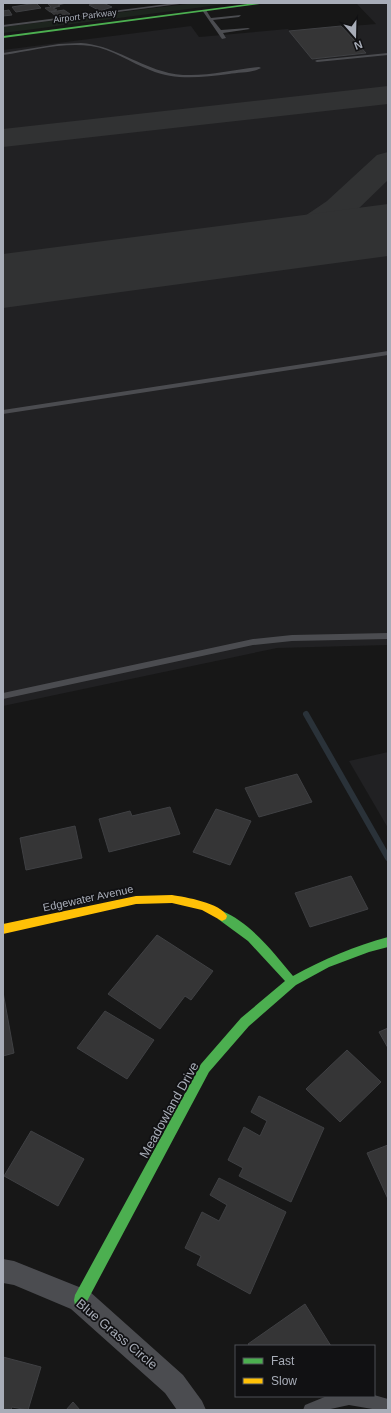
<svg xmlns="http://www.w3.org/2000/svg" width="391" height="1413" font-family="Arial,sans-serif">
  <rect width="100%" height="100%" fill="#171717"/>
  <g fill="#212123">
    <path d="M388 3V645L277 648 3 706V50L191 26 199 37 288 29 290 31 376 24 357 4Z"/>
    <path d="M388 752V828L349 761Z"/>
  </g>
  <path fill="#1d241e" d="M195 3H234L3 33V27Z"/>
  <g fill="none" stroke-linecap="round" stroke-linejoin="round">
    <path stroke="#2a3239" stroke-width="6" d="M306 714 388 858"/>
    <g fill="#313233" fill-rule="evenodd">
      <path d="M388 86V104L3 147V129Z"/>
      <path d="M388 152V180L354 213 365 218 388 220V240L361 238 333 229 312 240 277 251 229 262 216 259 211 251 216 243 264 233 299 220 327 201 377 155Z"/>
    </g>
    <path fill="#313233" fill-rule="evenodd" d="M388 204V256L3 308V254Z"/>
  </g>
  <g fill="#353536" stroke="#3f4043">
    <path d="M36 3 41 8 16 12 12 7Z"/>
    <path d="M47 3H66L58 5 60 6 53 8 57 10 50 12 45 8 51 7Z"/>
    <path d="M96 3H103L112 7 100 11 89 5Z"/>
    <path d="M9 10 12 15 3 16V11Z"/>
    <path d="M64 10 70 14 57 17 51 12Z"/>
    <path d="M341 26 366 53 312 59 289 31Z"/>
    <path d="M297 774 312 802 259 817 245 788Z"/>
    <path d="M170 807 180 834 109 852 99 819 130 811 132 816Z"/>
    <path d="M216 809 251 821 230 865 193 852Z"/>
    <path d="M75 826 82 858 26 870 20 838Z"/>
    <path d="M351 876 368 909 310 927 295 893Z"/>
    <path d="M157 935 213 971 191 1000 185 996 160 1029 108 994Z"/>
    <path d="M3 992 14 1053 3 1056Z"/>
    <path d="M105 1011 154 1040 127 1079 77 1048Z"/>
    <path d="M388 1028V1048L379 1032Z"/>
    <path d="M347 1050 381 1082 340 1122 306 1089Z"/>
    <path d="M259 1096 324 1128 291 1202 239 1176 243 1168 228 1160 244 1127 260 1136 267 1121 251 1112Z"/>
    <path d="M31 1131 84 1159 58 1206 4 1176Z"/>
    <path d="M388 1145V1199L367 1153Z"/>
    <path d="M219 1178 286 1212 250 1294 197 1265 201 1256 185 1248 202 1212 219 1221 227 1205 210 1195Z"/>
    <path d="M305 1304 331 1346H250L248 1344Z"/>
    <path d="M3 1357 41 1367 28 1410 12 1407 11 1410H3Z"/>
    <path d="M73 1402 80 1410H66Z"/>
  </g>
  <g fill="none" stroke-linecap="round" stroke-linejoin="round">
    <g fill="#4b4c50" fill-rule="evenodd">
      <path d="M175 3H187L3 27V25Z"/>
      <path d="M202 10H206L211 18 241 15 239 17 213 20 221 30 248 28 250 29 223 33 226 38 222 39Z"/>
      <path d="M81 43C111 45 134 63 162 71 192 81 228 70 259 67L261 68C253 73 238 72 229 74 202 77 176 81 150 70 131 63 112 49 91 46 62 42 31 51 3 55V53L59 44Z"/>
      <path d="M388 53V55L317 62 315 61 317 60Z"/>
      <path d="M388 351V355L3 414V410Z"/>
      <path d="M388 633V639L292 641 253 645 3 699V693L253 639 292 635Z"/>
      <path d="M374 1395 388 1399V1410H378L349 1405 326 1410H303L305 1405 327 1396Z"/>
    </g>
    <path fill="#4b4c50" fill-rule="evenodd" d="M3 1259 14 1261 89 1291 183 1375 202 1401 206 1410H177L165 1393 71 1309 14 1285 3 1283Z"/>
    <g fill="#4caf50" fill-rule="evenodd">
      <path d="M255 3H267L3 38V36Z"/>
      <path d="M222 911C250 922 275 954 293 976 324 959 355 946 388 937V947L369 952 329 967 296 985 249 1026 209 1072 85 1305 80 1306 75 1305 74 1300 75 1295 201 1064 241 1018 285 981 248 941 218 919 217 916 218 913Z"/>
    </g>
    <path fill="#ffc107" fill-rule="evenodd" d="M172 895C185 897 221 903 227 916L226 919 222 921 202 910 172 903 136 904 3 934V924L136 896Z"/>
  </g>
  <g text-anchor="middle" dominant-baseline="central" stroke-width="3.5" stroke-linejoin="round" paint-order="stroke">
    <g font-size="9" fill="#a8adb8" stroke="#111113">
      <text transform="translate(85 16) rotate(-7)">Airport Parkway</text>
    </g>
    <g font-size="11" fill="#a8adb8" stroke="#111113">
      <text transform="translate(88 898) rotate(-12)">Edgewater Avenue</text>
    </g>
    <g font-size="13" fill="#a8adb8" stroke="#111113">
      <text transform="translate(169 1110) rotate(-61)">Meadowland Drive</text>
      <text transform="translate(117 1334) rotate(40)">Blue Grass Circle</text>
    </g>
  </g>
  <rect width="391" height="1413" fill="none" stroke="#a8adb8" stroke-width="8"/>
  <rect x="235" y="1345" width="140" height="52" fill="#111113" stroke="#4d4f55"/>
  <rect x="243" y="1358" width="20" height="6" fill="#4caf50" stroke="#4d4f55"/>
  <text x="271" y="1365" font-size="12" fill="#a8adb8">Fast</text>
  <rect x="243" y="1378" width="20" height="6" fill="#ffc107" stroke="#4d4f55"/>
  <text x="271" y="1385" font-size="12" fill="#a8adb8">Slow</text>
  <g transform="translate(355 36) rotate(160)" stroke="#111113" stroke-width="3" paint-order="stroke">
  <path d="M0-3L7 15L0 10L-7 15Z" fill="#a8adb8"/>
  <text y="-6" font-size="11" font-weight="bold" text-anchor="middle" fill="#a8adb8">N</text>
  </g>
</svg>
